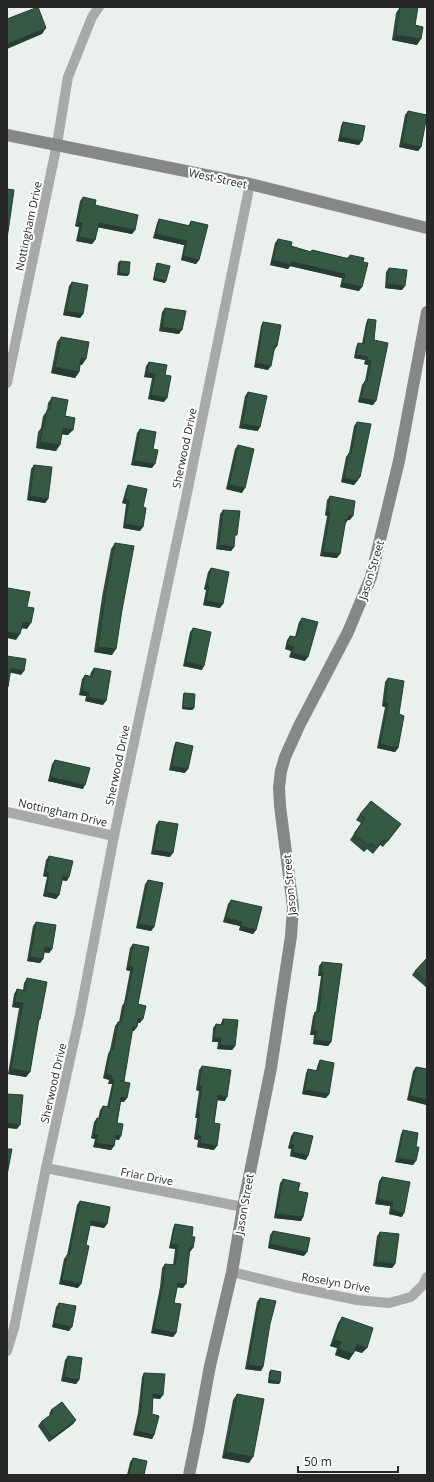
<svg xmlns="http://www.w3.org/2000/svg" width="434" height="1482" font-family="'Open Sans',sans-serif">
  <rect width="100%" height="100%" fill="#eaf0ec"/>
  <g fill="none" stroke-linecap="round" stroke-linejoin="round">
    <g stroke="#a7aaa8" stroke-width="10">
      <path d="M7 383 57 144 68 77 92 17 99 7"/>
      <path d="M7 812 114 836"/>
      <path d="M46 1168 243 1207"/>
      <path d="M232 1272 294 1287 357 1300 389 1303 411 1297 423 1285 427 1277"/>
      <path d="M7 1351 14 1328 46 1168 80 1014 114 836 185 503 250 184"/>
    </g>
    <g stroke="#858886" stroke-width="12">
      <path d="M7 135 250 184 427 228"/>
      <path d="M189 1475 198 1431 210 1366 232 1272 243 1207 271 1068 291 936 293 907 280 806 279 787 281 771 285 757 299 726 348 632 371 577 399 461 427 312"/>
    </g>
  </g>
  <g fill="#2e4d3c">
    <path d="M400 7 403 8 404 7H419L417 9 415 25 417 45 392 40 396 13Z"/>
    <path d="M408 111 421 147 418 151 399 147 405 115Z"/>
    <path d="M343 122 359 145 338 141 341 126Z"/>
    <path d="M83 197 95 205 135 230 132 234 98 227 95 240 92 244 76 241 79 227 75 226 80 201Z"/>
    <path d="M159 219 188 226 191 221 199 260 196 264 181 260 184 245 153 238 157 223Z"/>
    <path d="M278 239 291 246 311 252 312 250 347 258 350 255 359 291 340 287 342 278 290 266 288 269 270 265 275 243Z"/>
    <path d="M120 261 128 276 117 275 118 263Z"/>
    <path d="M157 263 165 283 153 280 156 265Z"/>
    <path d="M389 268 402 290 385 288 386 272Z"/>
    <path d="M72 282 83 314 80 318 63 315 69 286Z"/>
    <path d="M165 308 179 334 159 331 162 312Z"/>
    <path d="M368 319 374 340 373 405 358 402 362 385 365 381 368 365 364 364 365 360 354 358 356 347 358 343 362 344 366 323Z"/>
    <path d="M263 322 277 346 274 350 268 370 254 367 261 326Z"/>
    <path d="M61 337 82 365H80L79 372 75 378 51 373 57 342Z"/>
    <path d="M149 362 165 375 164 402 148 399 152 378 144 377 146 366Z"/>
    <path d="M248 392 258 431 239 428 245 396Z"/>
    <path d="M52 397 65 416 68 435 62 434 56 451 36 448 38 432 41 428 43 416 47 411 48 403Z"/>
    <path d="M357 422 360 477 354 485 341 482 346 457 349 453 354 426Z"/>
    <path d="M140 429 153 449 152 468 131 465 137 433Z"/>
    <path d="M238 445 242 493 226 489 235 449Z"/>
    <path d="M34 465 48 499 45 503 27 500 31 469Z"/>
    <path d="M128 485 140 531 123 528 126 504 122 503 126 489Z"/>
    <path d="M330 496 350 520H348L345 524 337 558 320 556 327 516 325 515 327 500Z"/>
    <path d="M223 510 234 539V547L231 551 216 549 220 514Z"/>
    <path d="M115 543 112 655 94 652 102 597 111 549Z"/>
    <path d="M211 568 220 608 203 605 206 590 204 589 208 572Z"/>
    <path d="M302 618 305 661 289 657 291 651 285 649 287 640 290 636 295 637 299 622Z"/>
    <path d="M193 628 202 670 183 666 190 632Z"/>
    <path d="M94 668 103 705 85 701 86 696 79 695 82 679 85 675 90 676 91 672Z"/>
    <path d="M388 678 399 714 398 748 395 752 377 748 385 707 382 706 385 682Z"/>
    <path d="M184 693 194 708 192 710 182 709 183 695Z"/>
    <path d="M176 742 185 773 169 770 174 746Z"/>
    <path d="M55 760 83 789 48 781 52 764Z"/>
    <path d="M360 814 401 824 383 847 380 845 373 854 367 849 364 852 350 840 361 823 356 820Z"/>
    <path d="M159 821 170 857 151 854 156 825Z"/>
    <path d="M49 856 67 881 62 880 59 895 56 899 43 896 47 877 43 876 46 860Z"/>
    <path d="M148 880 154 927 151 931 136 928 145 884Z"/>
    <path d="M231 900 256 930 253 934 239 930 240 926 223 922 228 904Z"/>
    <path d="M36 922 52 949 49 953 44 952 43 959 40 963 27 961 33 926Z"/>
    <path d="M133 944 138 1004 140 1023H138L134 1031H132L124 1082V1102H121L117 1123 119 1140 115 1139 114 1146 111 1150 93 1147 95 1139 91 1138 94 1122 97 1118 98 1119 100 1110 103 1106 107 1107 112 1084H108L109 1080 103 1078 108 1054 110 1050 115 1026 118 1022H119L122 1006 124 1003 130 971 126 970 130 948Z"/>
    <path d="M427 958V988L412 975 415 971Z"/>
    <path d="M322 962 331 1042 328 1046 313 1044 314 1035H310L313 1016 315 1012H316L321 976H318L319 966Z"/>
    <path d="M27 978 40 1019 38 1022 30 1072 26 1077 8 1074 19 1008 12 1007 14 994 17 989 23 990 24 983Z"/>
    <path d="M223 1019 235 1046 232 1050 217 1049 218 1042H212L213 1028 216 1024 220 1025Z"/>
    <path d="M320 1060 329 1094 326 1098 302 1094 306 1073 308 1069 316 1071 318 1064Z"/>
    <path d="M202 1066 225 1101 217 1100 214 1123V1150L197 1147 198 1140 194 1139 197 1118H195L199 1091 196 1090 199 1070Z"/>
    <path d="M416 1067 427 1069V1105L407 1100 413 1071Z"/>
    <path d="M403 1130 416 1147 413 1165 395 1162 401 1134Z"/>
    <path d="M294 1132 306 1160 290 1156 291 1149 288 1148 291 1136Z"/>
    <path d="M382 1177 402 1217 389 1214 390 1206 375 1204 379 1181Z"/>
    <path d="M283 1179 298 1191 303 1217 301 1221 274 1218 280 1183Z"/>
    <path d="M80 1201 107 1224 104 1228 90 1225 78 1288 59 1284 64 1259 67 1255 77 1205Z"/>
    <path d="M175 1224 190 1252 183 1288 177 1287 174 1303 176 1333 173 1337 151 1333 160 1287 162 1268 165 1264 173 1265 175 1249 169 1248 173 1228Z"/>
    <path d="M273 1231 304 1256 268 1248 270 1235Z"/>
    <path d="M380 1232 395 1264 392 1268 373 1266 377 1236Z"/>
    <path d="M260 1298 263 1367 261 1371 245 1369 257 1302Z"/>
    <path d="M59 1303 69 1331 52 1327 56 1307Z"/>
    <path d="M342 1317 362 1353 355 1351 349 1360 335 1355 337 1348 330 1346 338 1323Z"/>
    <path d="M68 1356 79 1380 76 1384 61 1381 65 1360Z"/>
    <path d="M271 1370 280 1382 279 1384 268 1383 269 1372Z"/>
    <path d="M144 1373 160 1399 153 1398 152 1414 154 1435 152 1439 133 1435 138 1413 142 1377Z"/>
    <path d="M237 1394 249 1463 222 1458 233 1400Z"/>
    <path d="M51 1410 76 1420 73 1424 49 1442 38 1426 41 1422 50 1415 49 1414Z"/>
    <path d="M133 1458 144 1475H127L130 1462Z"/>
  </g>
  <g fill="#263e31">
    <path d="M46 28 42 34 7 49V44Z"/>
    <path d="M396 35 421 39 417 45 392 40Z"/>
    <path d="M341 137 362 141 359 145 338 141Z"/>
    <path d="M402 143 421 147 418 151 399 147Z"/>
    <path d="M78 222 82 223 79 227 75 226Z"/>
    <path d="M99 223 135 230 132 234 96 227Z"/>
    <path d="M156 234 187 241 184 245 153 238Z"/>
    <path d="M79 237 95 240 92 244 76 241Z"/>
    <path d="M183 256 199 260 196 264 181 260Z"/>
    <path d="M273 260 292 262 345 274 342 278 290 266 288 269 270 265Z"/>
    <path d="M119 273 129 274 128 276 117 275Z"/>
    <path d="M154 278 166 281 165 283 153 280Z"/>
    <path d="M343 283 362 287 359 291 340 287Z"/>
    <path d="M387 284 405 286 402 290 385 288Z"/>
    <path d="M66 311 83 314 80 318 63 315Z"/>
    <path d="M162 327 182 330 179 334 159 331Z"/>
    <path d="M275 345 277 346 274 350 272 349Z"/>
    <path d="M356 355 368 357 365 360 354 358Z"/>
    <path d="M81 358 86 359 82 365 77 364Z"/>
    <path d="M367 360 371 361 368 365 364 364Z"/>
    <path d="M257 363 271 366 268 370 254 367Z"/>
    <path d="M55 367 79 372 75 378 51 373Z"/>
    <path d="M147 373 155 374 152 378 144 377Z"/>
    <path d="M151 395 167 398 164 402 148 399Z"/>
    <path d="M361 398 376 401 373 405 358 402Z"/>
    <path d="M242 424 260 427 258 431 239 428Z"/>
    <path d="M63 428 73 430 68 435 59 434Z"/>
    <path d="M40 442 60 445 56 451 36 448Z"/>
    <path d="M134 461 155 464 152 468 131 465Z"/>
    <path d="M358 477H360L354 485 341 482 344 478Z"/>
    <path d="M229 485 245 488 242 493 226 489Z"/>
    <path d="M30 496 48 499 45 503 27 500Z"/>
    <path d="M125 499 129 500 126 504 122 503Z"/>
    <path d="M328 511 330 512 327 516 325 515Z"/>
    <path d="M349 515 353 516 350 520 346 519Z"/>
    <path d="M125 524 143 527 140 531 123 528Z"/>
    <path d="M219 545 234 547 231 551 216 549Z"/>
    <path d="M323 552 340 554 337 558 320 556Z"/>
    <path d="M207 585 209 586 206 590 204 589Z"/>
    <path d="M206 601 223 604 220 608 203 605Z"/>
    <path d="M23 622 31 623 27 629 19 628Z"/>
    <path d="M7 632 20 634 16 640 7 638Z"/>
    <path d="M287 645 294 647 291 651 285 649Z"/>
    <path d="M98 647 116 649 112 655 94 652Z"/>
    <path d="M292 653 308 657 305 661 289 657Z"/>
    <path d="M186 662 204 666 202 670 183 666Z"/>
    <path d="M11 668 24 671 21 675 8 672Z"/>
    <path d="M82 691 89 692 86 696 79 695Z"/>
    <path d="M88 697 106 701 103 705 85 701Z"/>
    <path d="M385 702 388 703 385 707 382 706Z"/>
    <path d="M183 707 194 708 192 710 182 709Z"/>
    <path d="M380 744 398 748 395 752 377 748Z"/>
    <path d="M172 766 188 769 185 773 169 770Z"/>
    <path d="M50 777 85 785 83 789 48 781Z"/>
    <path d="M154 850 173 853 170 857 151 854Z"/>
    <path d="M46 872 49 873 47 877 43 876Z"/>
    <path d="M63 876 69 877 67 881 60 880Z"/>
    <path d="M46 892 59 895 56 899 43 896Z"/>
    <path d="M226 918 242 922 240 926 223 922Z"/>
    <path d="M139 924 154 927 151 931 136 928Z"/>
    <path d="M241 926 256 930 253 934 239 930Z"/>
    <path d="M45 947 52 949 49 953 42 952Z"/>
    <path d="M30 957 43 959 40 963 27 961Z"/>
    <path d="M129 966 133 967 130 971 126 970Z"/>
    <path d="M321 972H323L321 976H318Z"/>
    <path d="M15 1002 23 1003 19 1008 12 1007Z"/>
    <path d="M138 1019H143L140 1023H135Z"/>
    <path d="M133 1027H137L134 1031H130Z"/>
    <path d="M313 1031H317L314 1035H310Z"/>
    <path d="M214 1038H221L218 1042H212Z"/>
    <path d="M315 1040 331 1042 328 1046 313 1044Z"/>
    <path d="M220 1045 235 1046 232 1050 217 1049Z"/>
    <path d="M11 1069 30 1072 26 1077 8 1074Z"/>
    <path d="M106 1074 112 1076 109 1080 103 1078Z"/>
    <path d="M111 1079 114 1080 112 1084H108Z"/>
    <path d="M199 1086H202L199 1091 196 1090Z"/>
    <path d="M305 1090 329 1094 326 1098 302 1094Z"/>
    <path d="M218 1095 227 1097 225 1101 215 1100Z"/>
    <path d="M410 1096 427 1100V1105L407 1100Z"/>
    <path d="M121 1097 127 1098 124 1102 119 1101Z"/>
    <path d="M198 1114H200L197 1118H195Z"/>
    <path d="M8 1123 20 1125 17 1129 7 1128Z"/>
    <path d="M94 1134 98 1135 95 1139 91 1138Z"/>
    <path d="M116 1135 121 1136 119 1140 113 1139Z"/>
    <path d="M197 1135 201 1136 198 1140 194 1139Z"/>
    <path d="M96 1143 114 1146 111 1150 93 1147Z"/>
    <path d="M200 1143 217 1146 214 1150 197 1147Z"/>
    <path d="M291 1144 294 1145 291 1149 288 1148Z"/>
    <path d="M293 1152 308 1156 306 1160 290 1156Z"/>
    <path d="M398 1158 416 1161 413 1165 395 1162Z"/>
    <path d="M378 1199 393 1202 390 1206 375 1204Z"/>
    <path d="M392 1210 404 1213 402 1217 389 1214Z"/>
    <path d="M276 1214 303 1217 301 1221 274 1218Z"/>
    <path d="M91 1221 107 1224 104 1228 88 1225Z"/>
    <path d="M171 1244 178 1245 175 1249 169 1248Z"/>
    <path d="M270 1244 307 1252 304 1256 268 1248Z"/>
    <path d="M190 1247 193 1248 190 1252H187Z"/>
    <path d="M376 1262 395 1264 392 1268 373 1266Z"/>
    <path d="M62 1280 81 1284 78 1288 59 1284Z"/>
    <path d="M178 1283 186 1284 183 1288 175 1287Z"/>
    <path d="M54 1323 72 1327 69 1331 52 1327Z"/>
    <path d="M154 1329 176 1333 173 1337 151 1333Z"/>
    <path d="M334 1340 341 1342 337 1348 330 1346Z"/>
    <path d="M357 1344 367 1348 362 1353 353 1350Z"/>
    <path d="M339 1349 353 1354 349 1360 335 1355Z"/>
    <path d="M248 1365 263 1367 261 1371 245 1369Z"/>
    <path d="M64 1377 79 1380 76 1384 61 1381Z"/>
    <path d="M269 1380 280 1382 279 1384 268 1383Z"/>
    <path d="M153 1394 163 1395 160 1399 151 1398Z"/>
    <path d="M76 1420 73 1424 49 1442 52 1438Z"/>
    <path d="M136 1431 154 1435 152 1439 133 1435Z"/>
    <path d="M226 1452 253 1457 249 1463 222 1458Z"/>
  </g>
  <g fill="#365946" stroke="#263e31">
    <path d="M38 7 46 28 7 44V19Z"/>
    <path d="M400 7 406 8 407 7H418L415 25 423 27 421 39 396 35Z"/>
    <path d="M408 111 427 115 421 147 402 143Z"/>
    <path d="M343 122 365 126 362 141 341 137Z"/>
    <path d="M7 189 14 190 7 239Z"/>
    <path d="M83 197 96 200 95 205 138 215 135 230 99 223 95 240 79 237 82 223 78 222Z"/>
    <path d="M159 219 190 226 191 221 208 225 199 260 183 256 187 241 156 234Z"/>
    <path d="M278 239 292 242 291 246 311 252 312 250 349 259 350 255 364 258 363 262 368 263 362 287 343 283 345 274 292 262 291 265 273 260Z"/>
    <path d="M120 261 130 262 129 274 119 273Z"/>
    <path d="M157 263 170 266 166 281 154 278Z"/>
    <path d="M389 268 407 270 405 286 387 284Z"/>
    <path d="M72 282 88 285 83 314 66 311Z"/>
    <path d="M165 308 186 311 182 330 162 327Z"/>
    <path d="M368 319 376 320 374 340 388 343 376 401 361 398 365 381H367L371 361 367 360 368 357 356 355 358 343 364 344Z"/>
    <path d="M263 322 281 325 277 346 275 345 271 366 257 363Z"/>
    <path d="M61 337 89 342 86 359 81 358 79 372 55 367Z"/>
    <path d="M149 362 167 365 165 375 171 376 167 398 151 395 155 374 147 373Z"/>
    <path d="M248 392 267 396 260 427 242 424Z"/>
    <path d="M52 397 68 400 65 416 75 418 73 430 63 428 60 445 40 442 43 426H44L47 410H50Z"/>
    <path d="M357 422 371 424 360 477H358L357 481 344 478 349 453 351 454Z"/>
    <path d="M140 429 156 432 153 449 158 450 155 464 134 461Z"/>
    <path d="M238 445 254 449 245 488 229 485Z"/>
    <path d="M34 465 52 467 48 499 30 496Z"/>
    <path d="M128 485 147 489 143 507 146 508 143 527 125 524 129 500 125 499Z"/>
    <path d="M330 496 355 501 353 516 349 515 348 520 346 519 340 554 323 552 330 512 328 511Z"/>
    <path d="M223 510 240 511 237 535H235L234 547 219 545Z"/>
    <path d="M115 543 134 546 122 610 116 649 98 647 106 591Z"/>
    <path d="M211 568 229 572 223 604 206 601 209 586 207 585Z"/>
    <path d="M8 588 30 592 27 607 34 608 31 623 23 622 20 634 7 632V594Z"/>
    <path d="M302 618 318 622 308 657 292 653 294 647 287 645 290 636 296 637Z"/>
    <path d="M193 628 211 632 204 666 186 662Z"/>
    <path d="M7 656 26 659 24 671 11 668 8 687H7Z"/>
    <path d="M94 668 111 671 106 701 88 697 89 692 82 691 85 675 92 677Z"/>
    <path d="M388 678 404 681 399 714 404 716 398 748 380 744 388 703 385 702Z"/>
    <path d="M184 693 195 694 194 708 183 707Z"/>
    <path d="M176 742 193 746 188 769 172 766Z"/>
    <path d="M55 760 90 768 85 785 50 777Z"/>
    <path d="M371 801 401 824 387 842 384 839 377 848 371 843 369 846 354 834 365 818 360 814Z"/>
    <path d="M159 821 178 824 173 853 154 850Z"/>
    <path d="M49 856 73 861 69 877 63 876 59 895 46 892 49 873 46 872Z"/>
    <path d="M148 880 163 883 154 927 139 924Z"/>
    <path d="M231 900 262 907 256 930 241 926 242 922 226 918Z"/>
    <path d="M36 922 56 925 52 949 45 947 43 959 30 957Z"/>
    <path d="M133 944 149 947 138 1004 146 1006 143 1019H138L137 1027H133L124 1081H120L130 1083 127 1098 121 1097 117 1123 123 1124 121 1136 116 1135 114 1146 96 1143 98 1135 94 1134 97 1118 100 1119 103 1106 109 1107 114 1080 111 1079 112 1076 106 1074 111 1050H113L118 1022H121L125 1002H126L133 967 129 966Z"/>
    <path d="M427 958V982L415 971Z"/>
    <path d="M322 962 342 964 331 1042 315 1040 317 1031H313L315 1012H319L323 972H321Z"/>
    <path d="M27 978 47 982 40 1019H39L30 1072 11 1069 23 1003 15 1002 17 989 25 991Z"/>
    <path d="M223 1019 238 1020 235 1046 220 1045 221 1038H214L216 1024 223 1025Z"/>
    <path d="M320 1060 334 1063 329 1094 305 1090 308 1069 318 1071Z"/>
    <path d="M202 1066 231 1070 227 1097 218 1095 214 1123 220 1124 217 1146 200 1143 201 1136 197 1135 200 1114H198L202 1086H199Z"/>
    <path d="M416 1067 427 1069V1100L410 1096Z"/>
    <path d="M7 1094 23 1095 20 1125 8 1123 7 1126Z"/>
    <path d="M403 1130 418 1133 416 1147H419L416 1161 398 1158Z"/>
    <path d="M294 1132 313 1136 308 1156 293 1152 294 1145 291 1144Z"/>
    <path d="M7 1149H12L7 1175Z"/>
    <path d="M382 1177 410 1182 404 1213 392 1210 393 1202 378 1199Z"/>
    <path d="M283 1179 300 1183 298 1191 308 1193 303 1217 276 1214Z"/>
    <path d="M80 1201 110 1207 107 1224 91 1221 86 1245 89 1246 81 1284 62 1280 67 1255H69Z"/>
    <path d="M175 1224 193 1227 192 1237H195L193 1248 190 1247 186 1284 178 1283 174 1303 181 1304 176 1333 154 1329 163 1283 165 1264 175 1265 178 1245 171 1244Z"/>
    <path d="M273 1231 310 1238 307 1252 270 1244Z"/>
    <path d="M380 1232 399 1234 395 1264 376 1262Z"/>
    <path d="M260 1298 276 1301 270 1324 263 1367 248 1365Z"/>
    <path d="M59 1303 76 1306 72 1327 54 1323Z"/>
    <path d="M342 1317 373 1328 367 1348 357 1344 353 1354 339 1349 341 1342 334 1340Z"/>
    <path d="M68 1356 82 1358 79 1380 64 1377Z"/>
    <path d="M271 1370 281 1372 280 1382 269 1380Z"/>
    <path d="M144 1373 165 1374 163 1395 153 1394 152 1414 159 1416 154 1435 136 1431 141 1409Z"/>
    <path d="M237 1394 264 1399 253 1457 226 1452Z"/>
    <path d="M62 1402 76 1420 52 1438 41 1422 53 1413 51 1410Z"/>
    <path d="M133 1458 147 1461 144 1475H129Z"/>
  </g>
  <g text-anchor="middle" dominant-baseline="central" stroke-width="4" stroke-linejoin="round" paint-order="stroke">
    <g font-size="11" fill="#252826" stroke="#fff">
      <text transform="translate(218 178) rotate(12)">West Street</text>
      <text transform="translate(28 226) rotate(-78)">Nottingham Drive</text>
      <text transform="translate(184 448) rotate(-78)">Sherwood Drive</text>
      <text transform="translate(371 570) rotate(-73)">Jason Street</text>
      <text transform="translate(117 765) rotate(-78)">Sherwood Drive</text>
      <text transform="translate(63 812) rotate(13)">Nottingham Drive</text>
      <text transform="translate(289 885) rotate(-95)">Jason Street</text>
      <text transform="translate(53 1083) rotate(-77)">Sherwood Drive</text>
      <text transform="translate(147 1176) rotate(11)">Friar Drive</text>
      <text transform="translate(244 1204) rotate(-80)">Jason Street</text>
      <text transform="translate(336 1282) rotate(10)">Roselyn Drive</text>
    </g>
  </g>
  <rect width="434" height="1482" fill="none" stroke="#252826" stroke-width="16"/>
  <path d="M298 1466v6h100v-6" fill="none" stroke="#252826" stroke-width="2"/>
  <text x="304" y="1466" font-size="12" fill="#252826" stroke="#ffffff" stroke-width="3" paint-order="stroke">50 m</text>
</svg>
